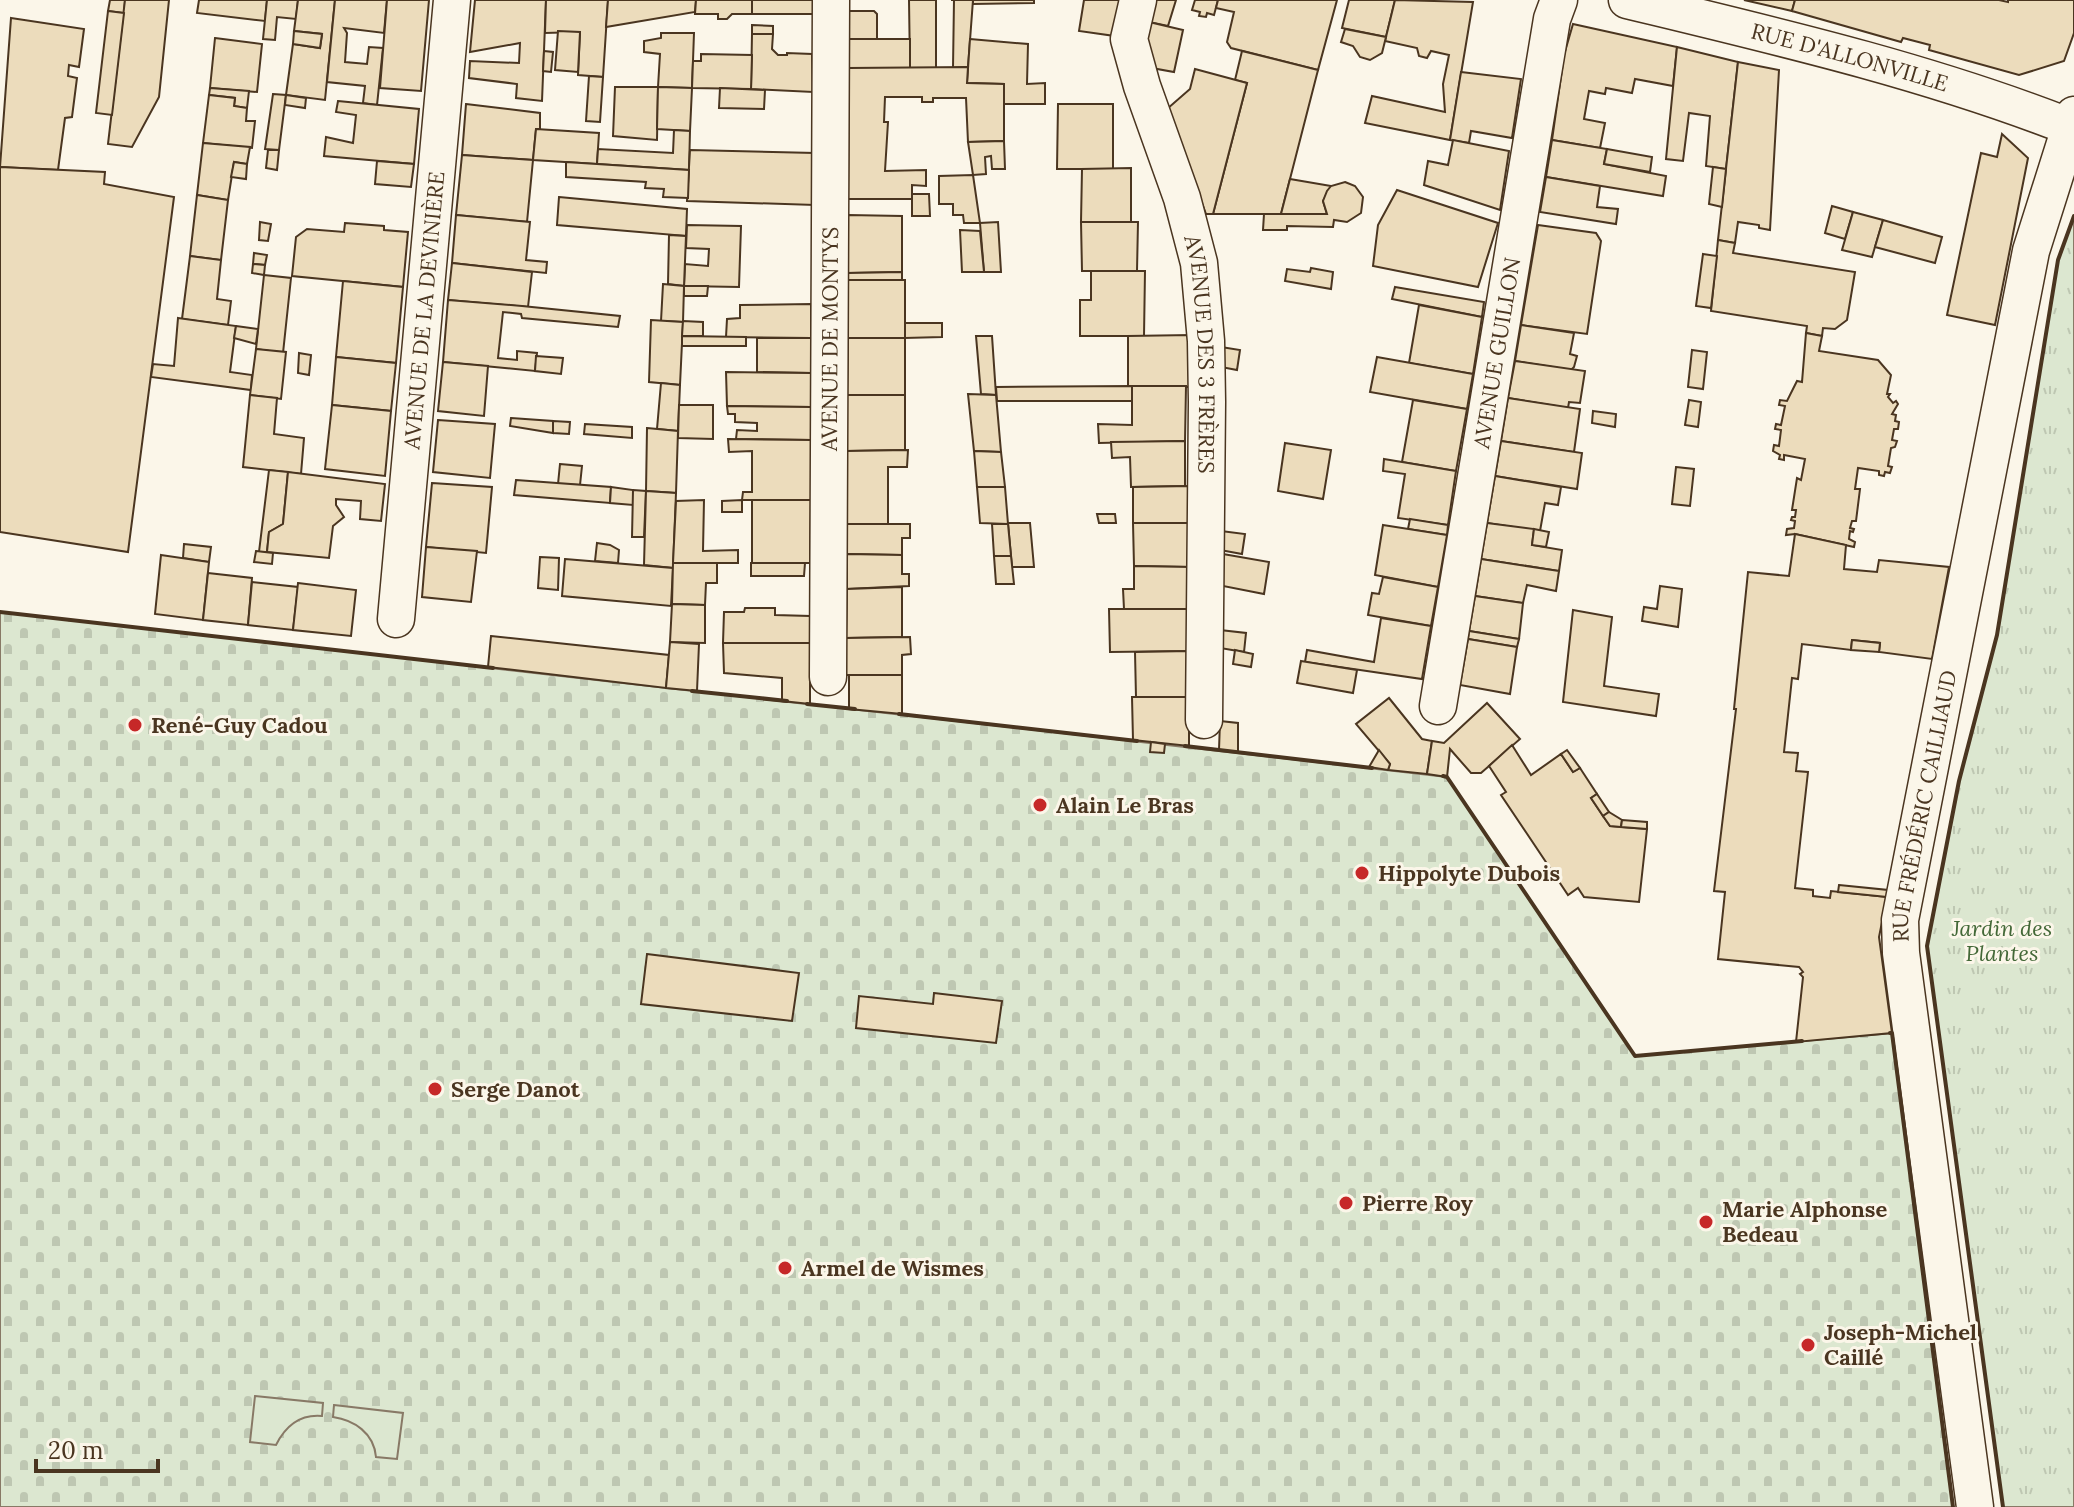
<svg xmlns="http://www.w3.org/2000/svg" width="2074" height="1507" font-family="Lora,serif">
  <defs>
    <pattern id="grass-tufts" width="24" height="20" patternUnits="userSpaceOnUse" patternTransform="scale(2)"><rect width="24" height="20" fill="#dce7d0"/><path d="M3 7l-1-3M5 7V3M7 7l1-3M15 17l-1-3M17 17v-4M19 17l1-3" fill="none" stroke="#bec7b2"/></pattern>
    <pattern id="cemetery-stones" width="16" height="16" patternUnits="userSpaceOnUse" patternTransform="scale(2)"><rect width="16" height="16" fill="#dce7d0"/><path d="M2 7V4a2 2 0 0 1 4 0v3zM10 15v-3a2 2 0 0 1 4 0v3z" fill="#bec7b2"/></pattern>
  </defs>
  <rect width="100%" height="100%" fill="#fbf6e9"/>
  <path fill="url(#grass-tufts)" stroke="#887966" stroke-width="2" d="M2074 216V1507H2003L1927 946 1959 781 1997 635 2058 260Z"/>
  <path fill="url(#cemetery-stones)" stroke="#887966" stroke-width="2" d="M0 612 1447 777 1635 1056 1892 1033 1953 1507H0Z"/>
  <g fill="#dce7d0" stroke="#887966" stroke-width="2">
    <path d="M255 1396 323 1403 322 1416C300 1414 286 1425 276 1445L250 1442Z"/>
    <path d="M334 1405 403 1413 397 1459 376 1457C374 1433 354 1420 333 1417Z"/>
  </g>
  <g fill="#ecdcbc" stroke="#4a3520" stroke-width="2">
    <path d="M110 0H125L124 13 108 11Z"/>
    <path d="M125 0H169L159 97 132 147 108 144Z"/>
    <path d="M199 0H267L265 21 197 13Z"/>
    <path d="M267 0H298L296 19 277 17 275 40 263 39Z"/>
    <path d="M298 0H335L325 100 286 95 293 44 320 48 322 34 294 31Z"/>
    <path d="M335 0H387L384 33 344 28 347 33 345 62 367 64 369 47 383 48 377 105 363 103 365 86 327 82Z"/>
    <path d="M387 0H429L421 91 380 88Z"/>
    <path d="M475 0H546L542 101 516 98 517 84 469 78 470 61 519 63 520 43 470 52Z"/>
    <path d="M546 0H608L603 77 578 75 580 32 545 33Z"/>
    <path d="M608 0H696L695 12 606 27Z"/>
    <path d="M696 0H752V14H732L727 19H718V14H695Z"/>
    <rect x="752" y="0" width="61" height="14"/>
    <path d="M909 0H936V68H910Z"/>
    <path d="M951 0H973L968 67 953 68 954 0Z"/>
    <path d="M973 0H1034V3L973 4Z"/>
    <path d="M1084 0H1120L1115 36 1079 31Z"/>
    <path d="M1156 0H1176L1168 26 1149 22Z"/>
    <path d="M1195 0H1218L1214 15 1207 13 1206 17 1199 16 1200 12 1192 10Z"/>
    <path d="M1218 0H1337L1318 70 1231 48 1227 42 1234 12 1216 8Z"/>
    <path d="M1349 0H1395L1386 37 1342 28Z"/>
    <path d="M1395 0 1473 2 1450 140 1365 123 1372 96 1445 112 1443 84 1449 55 1431 51 1427 58 1419 56 1417 48 1385 41Z"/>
    <path d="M1744 0H1795L1792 11Z"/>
    <path d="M1795 0H1999L2008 2V0H2074V33L2064 61 2019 75 1929 50 1930 45 1903 38 1901 42 1792 11Z"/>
    <path d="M108 11 124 13 112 115 96 113Z"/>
    <path d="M849 11H874L877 14V39H849Z"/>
    <path d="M11 18 84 29 79 67 69 65 68 76 77 78 72 117 65 118 58 170 0 167Z"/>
    <path d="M1149 22 1183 30 1174 72 1152 68 1142 41Z"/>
    <path d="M1573 24 1677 47 1673 86 1635 79 1632 93 1606 88 1605 94 1589 91 1584 119 1605 123 1600 148 1552 140 1564 55Z"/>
    <path d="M752 25 773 26V34H752Z"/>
    <path d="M1345 29 1386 37 1382 53 1370 60 1360 57 1353 46 1341 42Z"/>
    <path d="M294 31 322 34 320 48 293 44Z"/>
    <path d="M558 31 580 32 578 72 555 70Z"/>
    <path d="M661 33H694L692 88 658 87 660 54 644 52V41L661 38Z"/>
    <path d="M752 34H773L772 49 778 55H787V53L812 54 813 92 751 89Z"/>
    <path d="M215 38 262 44 257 92 210 88Z"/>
    <rect x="849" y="39" width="61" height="29"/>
    <path d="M970 39 1028 44 1027 84 1045 83V104H1003L1004 84 967 83Z"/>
    <path d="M1677 47 1738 62 1726 169 1706 166 1710 116 1689 113 1683 161 1666 159Z"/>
    <path d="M544 51 553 52 551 72 543 71Z"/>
    <path d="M1242 51 1318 70 1281 214H1213L1247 83 1235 80Z"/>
    <path d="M701 54 752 55 751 89 692 88 693 61H701Z"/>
    <path d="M1738 62 1779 70 1770 230 1759 228V225L1738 222 1735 243 1718 240Z"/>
    <path d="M968 67 967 83 1004 84V141L968 142 966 98H933V102H922V97H885L884 122H888L885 171 926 170V186L912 185V199H848L849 68Z"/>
    <path d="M1195 69 1247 83 1213 214H1206L1167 109 1190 89Z"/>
    <path d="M1461 72 1521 79 1512 138 1471 131 1469 143 1450 140Z"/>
    <path d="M589 76 603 77 600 122 586 121Z"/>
    <path d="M615 87H658L657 140 613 136Z"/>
    <path d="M658 87 692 88 690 131 657 129Z"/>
    <path d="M210 88 249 91 247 108 234 106 235 98 209 95Z"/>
    <path d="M720 88 765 90 764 109 719 108Z"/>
    <path d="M273 94 286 95 279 150 265 149Z"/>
    <path d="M209 95 235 98 234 106 247 108 246 121H255L252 148 203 143Z"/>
    <path d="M286 95 306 98 305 108 285 105Z"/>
    <path d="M338 101 419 109 414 164 324 156 326 137 353 143 356 115 336 112Z"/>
    <path d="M466 104 540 113V129H536L533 160 462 155Z"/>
    <path d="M1058 104H1113V169H1057Z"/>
    <path d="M536 129 599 133 597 164 533 160Z"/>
    <path d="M674 130 690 131 689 170 597 164 598 149 673 153Z"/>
    <path d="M2002 134 2028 158 1995 325 1947 315 1981 153 1997 157Z"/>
    <path d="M1453 140 1509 151 1500 210 1424 185 1428 161 1448 165Z"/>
    <path d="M1552 140 1607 149 1604 164 1666 176 1663 196 1546 177Z"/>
    <path d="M1004 141 1005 169H992L991 156 985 157 986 174 973 175 968 142Z"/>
    <path d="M203 143 250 147 247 164 234 162 228 200 197 195Z"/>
    <path d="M1607 149 1652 157 1650 172 1604 164Z"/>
    <path d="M268 150H279L277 170 266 168Z"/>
    <path d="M690 150 815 153V205L687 201Z"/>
    <path d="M462 155 533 160 527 222 456 215Z"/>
    <path d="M377 161 414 164 411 187 375 184Z"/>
    <path d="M234 162 247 164 246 179 231 177Z"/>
    <path d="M566 162 689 170 688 198 663 197 664 189 645 188 646 182 566 177Z"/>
    <path d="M0 167 105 172 104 184 174 197 128 552 0 532Z"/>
    <path d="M1713 167 1726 169 1722 207 1709 204Z"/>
    <path d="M1131 168V222H1081L1082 169Z"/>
    <path d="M973 175 980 223H964L963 215H953V204H939V176Z"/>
    <path d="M1546 177 1600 186 1597 207 1618 209 1616 224 1540 212Z"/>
    <path d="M1290 179 1331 186 1323 201 1327 214H1281Z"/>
    <path d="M1345 182 1355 186 1363 197 1361 213 1347 222 1334 220 1333 227 1287 226V230H1263L1264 214H1327L1323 201 1327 191 1331 186Z"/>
    <path d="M1397 190 1498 223 1478 287 1373 266 1378 225Z"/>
    <path d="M912 194H929L930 216H912Z"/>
    <path d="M197 195 228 200 221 260 190 256Z"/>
    <path d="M559 197 687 209 686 236 557 225Z"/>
    <path d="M1832 206 1853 212 1845 239 1825 233Z"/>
    <path d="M1853 212 1883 220 1872 257 1842 250Z"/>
    <path d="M456 215 530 222 526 260 547 262 546 273 452 263Z"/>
    <path d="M848 215 902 216V272L848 273Z"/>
    <path d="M1883 220 1942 237 1935 263 1875 247Z"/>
    <path d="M260 222 271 224 268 241 259 240Z"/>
    <path d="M998 222 1001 272H984L980 223Z"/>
    <path d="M1081 222H1138L1137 271H1082Z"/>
    <path d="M345 223 384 226V230L408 232 403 287 292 276 296 237 307 229 344 232Z"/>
    <path d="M687 225 741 226 739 287 684 286 685 264 708 266 709 249 686 248Z"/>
    <path d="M1538 225 1596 233 1601 241 1587 334 1521 325Z"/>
    <path d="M960 230 980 231 984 272H962Z"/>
    <path d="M669 235 686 236 684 286 668 284Z"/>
    <path d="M1718 240 1735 243 1733 253 1855 272 1847 320 1835 329 1823 328 1822 336 1806 333 1807 326 1711 311Z"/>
    <path d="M254 253 267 255 265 265 253 264Z"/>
    <path d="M1703 254 1717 256 1711 308 1696 306Z"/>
    <path d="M190 256 221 260 217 299 231 301 228 325 182 319Z"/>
    <path d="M452 263 532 272 528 307 448 300Z"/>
    <path d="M253 264 265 265 264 275 252 273Z"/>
    <path d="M1311 268 1333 272 1331 289 1285 281 1287 269 1310 272Z"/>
    <path d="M1091 271H1145L1144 336H1080V300H1091Z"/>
    <path d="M902 272V280H848V273Z"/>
    <path d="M264 275 291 278 283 353 256 349Z"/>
    <rect x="848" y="280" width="57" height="58"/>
    <path d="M343 281 403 287 396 363 336 357Z"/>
    <path d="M663 284 684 286 683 322 661 321Z"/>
    <path d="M684 286H708L707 296H684Z"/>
    <path d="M1395 287 1484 302 1482 317 1392 299Z"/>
    <path d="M448 300 522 306 620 316 618 327 522 318 521 314 503 312 498 358 517 360V351L537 353 535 371 443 362Z"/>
    <path d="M811 304V338L726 337 727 319 740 318V305Z"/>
    <path d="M1419 305 1482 317 1473 374 1409 363Z"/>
    <path d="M178 318 236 326 230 372 252 375 251 390 151 377 153 364 174 366Z"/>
    <path d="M651 320 683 322 680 385 649 382Z"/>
    <path d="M683 321 703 322V336H682Z"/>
    <path d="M905 323H942V337L905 338Z"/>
    <path d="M1521 325 1574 333 1570 354 1577 356 1574 367 1571 370 1515 361Z"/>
    <path d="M236 326 258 329 256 344 234 338Z"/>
    <path d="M1806 333 1822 336 1819 351 1878 360 1891 375 1887 394H1890L1888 397 1893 403 1896 401 1898 404 1892 414 1896 415 1895 421 1899 422 1898 429H1894L1892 440 1897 441 1895 447 1891 448 1888 466 1892 467 1890 473 1885 472 1884 476 1879 475V471L1858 468 1855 489H1860L1856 521H1852L1850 528 1854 529 1853 532 1850 531 1849 539 1855 542 1854 547 1795 534 1786 535 1787 529 1794 528 1795 521 1791 520 1792 517H1795L1796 510H1792L1797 478 1801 480 1805 459 1784 455V460L1779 459 1780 455 1773 451 1774 445 1779 446 1781 430 1775 429 1776 424 1781 425 1785 406 1779 405 1780 400 1787 401 1797 381 1802 382Z"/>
    <path d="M1191 335V387H1128V336Z"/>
    <path d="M682 336 746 337V346H682Z"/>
    <path d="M976 336H992L996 395 981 394Z"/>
    <path d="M757 338H811V373L757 372Z"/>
    <path d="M848 338H905V395H847Z"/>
    <path d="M1221 347 1240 350 1237 370 1221 367Z"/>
    <path d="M256 349 286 352 281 399 250 395Z"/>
    <path d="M1692 350 1707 352 1703 389 1688 387Z"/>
    <path d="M299 353 311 355 309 375 298 373Z"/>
    <path d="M536 356 563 358 561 374 535 371Z"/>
    <path d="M336 357 396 363 391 411 332 405Z"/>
    <path d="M1377 357 1473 374 1467 409 1370 392Z"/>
    <path d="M1515 361 1585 371 1580 403 1569 402 1568 408 1508 398Z"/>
    <path d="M443 362 488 366 484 416 438 411Z"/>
    <path d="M726 372 811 373V407L727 406Z"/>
    <path d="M661 383 680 385 678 431 657 429Z"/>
    <path d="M1132 386V401H997L996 387Z"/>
    <path d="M1132 386H1186L1185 441 1099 443 1098 424 1132 425Z"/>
    <path d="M968 394 996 395 1001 452 974 451Z"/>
    <path d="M250 395 277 398 274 434 304 438 301 474 243 467Z"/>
    <path d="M847 395H905V450L847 451Z"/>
    <path d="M1508 398 1580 409 1574 452 1501 441Z"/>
    <path d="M1413 400 1467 409 1456 471 1402 462Z"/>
    <path d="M1689 400 1701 402 1698 427 1685 425Z"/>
    <path d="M332 405 391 411 385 476 325 469Z"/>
    <path d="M679 405H713V439L678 438Z"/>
    <path d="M727 406 811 407V440L736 439 737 430 757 431V423L735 422V414H728Z"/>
    <path d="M1593 411 1616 414 1615 427 1592 423Z"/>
    <path d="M511 418 553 421V433L510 426Z"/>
    <path d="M438 420 495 424 490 478 433 472Z"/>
    <path d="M553 421 570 422 569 434 553 433Z"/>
    <path d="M585 424 632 427V438L584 434Z"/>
    <path d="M647 428 678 431 676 493 646 491Z"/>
    <path d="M728 439 811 440V500H742L743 492H752V451L729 452Z"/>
    <path d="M1185 441V486L1131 487 1130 457 1112 458 1111 442Z"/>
    <path d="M1501 441 1582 453 1577 489 1495 476Z"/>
    <path d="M1285 443 1331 450 1323 499 1278 491Z"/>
    <path d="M908 450 907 467H888V524H847V451Z"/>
    <path d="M974 451 1001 452 1005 487H977Z"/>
    <path d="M1384 459 1456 471 1448 525 1398 518 1405 474 1383 471Z"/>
    <path d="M560 464 582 466 580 485 558 484Z"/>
    <path d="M1676 467 1694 469 1690 506 1672 504Z"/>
    <path d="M269 470 288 472 283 524 269 532 267 552H259Z"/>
    <path d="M288 472 385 484 381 521 360 519 361 501 336 499V505L344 517 333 526 329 558 267 552 269 532 283 524Z"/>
    <path d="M1495 476 1561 487 1558 505 1545 503 1540 531 1487 523Z"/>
    <path d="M516 480 611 487 610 503 514 495Z"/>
    <path d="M432 483 492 487 486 553 426 547Z"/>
    <path d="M1191 486 1190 523H1133V487Z"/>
    <path d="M611 487 633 490V505L610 503Z"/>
    <path d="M977 487H1005L1008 524 980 523Z"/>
    <path d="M633 490 646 491 644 537H632Z"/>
    <path d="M646 491 676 493 673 568 644 565Z"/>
    <path d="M704 500 703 551 738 550V563H673L676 501Z"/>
    <path d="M742 500V512H722V501Z"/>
    <path d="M752 500H811L810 563H752Z"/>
    <path d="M1097 514H1115L1116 523H1099Z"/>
    <path d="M1410 519 1448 525 1447 535 1408 529Z"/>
    <path d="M1008 523H1030L1034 567H1012Z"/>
    <path d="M1133 523H1190L1191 567 1134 566Z"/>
    <path d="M1487 523 1534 529 1532 545 1562 550 1559 571 1481 559Z"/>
    <path d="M847 524H910V538H902V555L847 554Z"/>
    <path d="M992 524H1008L1011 556H994Z"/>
    <path d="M1383 525 1447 535 1438 587 1375 575Z"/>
    <path d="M1534 529 1549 532 1546 547 1532 545Z"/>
    <path d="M1221 531 1245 534 1242 554 1220 550Z"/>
    <path d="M1795 534 1846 545 1844 569 1877 572 1879 560 1949 567 1932 659 1879 652 1880 643 1852 640 1851 650 1802 644 1798 679 1792 678 1784 752 1798 753 1796 771 1808 772 1795 888 1813 890V896L1830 898 1831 891 1887 897 1879 937 1892 1033 1796 1042 1803 977 1800 974 1803 972 1799 967 1718 959 1725 892 1714 891 1736 709H1734L1748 572 1789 576Z"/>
    <path d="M597 543 610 545 619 550 618 563 595 561Z"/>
    <path d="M184 544 211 547 209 562 183 558Z"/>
    <path d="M426 547 477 551 471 602 422 597Z"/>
    <path d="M256 551 273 553 272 564 254 562Z"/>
    <path d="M847 554 902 555V574H909V586L847 589Z"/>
    <path d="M1223 554 1269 562 1264 594 1223 586Z"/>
    <path d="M161 555 209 562 203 620 155 614Z"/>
    <path d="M994 556H1011L1014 584H996Z"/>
    <path d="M540 557 559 558 558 590 538 588Z"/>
    <path d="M565 559 673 568 671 606 562 596Z"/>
    <path d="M1481 559 1559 571 1556 591 1527 585 1523 603 1475 596Z"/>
    <path d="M673 563H717V583H706L705 605 672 604Z"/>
    <path d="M751 563H805L804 576H751Z"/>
    <path d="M1134 566 1191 567 1190 609H1124L1123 589H1134Z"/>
    <path d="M208 573 252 578 248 625 203 620Z"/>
    <path d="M1383 577 1438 587 1431 626 1368 615 1372 593 1379 594Z"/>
    <path d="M252 582 298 587 293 630 248 625Z"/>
    <path d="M298 583 356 590 351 636 293 630Z"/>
    <path d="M1660 586 1682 589 1678 627 1642 621 1644 607 1657 609Z"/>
    <path d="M902 587V637L846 638 847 589Z"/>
    <path d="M1475 596 1523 603 1519 639 1469 631Z"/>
    <path d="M672 604 705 605V643L670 642Z"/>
    <path d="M745 608H775V615L810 616V643H723L724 612H744Z"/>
    <path d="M1109 609H1190V651L1110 652Z"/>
    <path d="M1573 610 1612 617 1604 686 1659 694 1656 716 1563 702Z"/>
    <path d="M1381 618 1431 626 1422 679 1305 662 1307 650 1374 662Z"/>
    <path d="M1220 630 1246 633 1244 652 1220 648Z"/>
    <path d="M1469 631 1519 639 1517 647 1468 639Z"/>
    <path d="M491 636 669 655 666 688 488 667Z"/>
    <path d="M910 637 911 654 902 655V675H846V638Z"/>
    <path d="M1468 639 1517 647 1510 694 1460 685Z"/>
    <path d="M1852 640 1880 643 1879 652 1851 650Z"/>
    <path d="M670 642 699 644 697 691 666 688Z"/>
    <path d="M723 643H810V704L782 701V678L724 673Z"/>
    <path d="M1235 650 1253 654 1251 667 1233 664Z"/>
    <path d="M1190 651 1189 697H1136L1135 652Z"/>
    <path d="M1301 661 1357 670 1353 693 1297 683Z"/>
    <path d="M849 675H902V714L849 709Z"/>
    <path d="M1132 697H1189V746L1133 740Z"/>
    <path d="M1389 698 1422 739 1432 741 1427 774 1388 770 1390 764 1356 724Z"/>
    <path d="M1487 703 1520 739 1481 773H1471L1450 749 1447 777 1427 774 1432 741 1444 743Z"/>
    <path d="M1220 721 1238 723V752L1219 750Z"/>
    <path d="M1151 742 1165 744 1164 753 1150 752Z"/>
    <path d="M1512 745 1531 775 1561 754 1573 772 1580 768 1597 794 1591 798 1610 826 1647 829 1639 902 1584 897 1578 888 1568 895 1501 795 1506 792 1489 766Z"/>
    <path d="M1379 750 1390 764 1388 770 1369 767Z"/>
    <path d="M1567 750 1580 768 1573 772 1561 754Z"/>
    <path d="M1597 794 1609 812 1603 816 1591 798Z"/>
    <path d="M1609 812 1622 820 1621 827 1610 826 1603 816Z"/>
    <path d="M1622 820 1647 822V829L1621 827Z"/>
    <path d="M1839 885 1888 890 1887 897 1838 892Z"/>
    <path d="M647 954 799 973 792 1021 641 1004Z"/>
    <path d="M934 993 1002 1001 996 1043 856 1028 859 996 933 1004Z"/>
  </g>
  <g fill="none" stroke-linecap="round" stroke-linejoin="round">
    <g stroke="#4a3520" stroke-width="39">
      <g id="street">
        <path id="s1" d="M1138 0 1129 39 1142 86 1182 198 1199 263 1206 341 1207 402 1204 720"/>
        <path id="s2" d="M1627 0C1776 36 1927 71 2070 127"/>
        <path id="s3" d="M396 619 452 0"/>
        <path id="s4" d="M828 677 831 0"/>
        <path id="s5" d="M1438 706 1552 19 1559 0"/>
        <path id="s6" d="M1975 1507 1901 953 1900 920 2031 251 2074 115"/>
      </g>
    </g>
    <use href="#street" stroke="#fbf6e9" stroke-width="36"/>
    <g stroke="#4a3520" stroke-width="4">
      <path d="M0 612 493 668"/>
      <path d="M692 691 787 701"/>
      <path d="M807 704 855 709"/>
      <path d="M899 714 1137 741"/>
      <path d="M1185 746 1372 768"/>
      <path d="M1443 776 1447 777 1635 1056 1802 1041"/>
      <path d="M1890 1033H1892L1953 1507"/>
      <path d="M2003 1507 1927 946 1959 781 1997 635 2058 260 2074 216"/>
    </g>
  </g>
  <g fill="#c62828" stroke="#fbf6e9" stroke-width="3">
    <circle cx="135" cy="725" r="8"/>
    <circle cx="1040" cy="805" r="8"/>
    <circle cx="1362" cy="873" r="8"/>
    <circle cx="435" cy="1089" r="8"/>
    <circle cx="1346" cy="1203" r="8"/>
    <circle cx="1706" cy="1222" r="8"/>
    <circle cx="785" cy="1268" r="8"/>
    <circle cx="1808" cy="1345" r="8"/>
  </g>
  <g text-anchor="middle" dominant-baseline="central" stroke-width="6" stroke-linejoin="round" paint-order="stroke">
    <g font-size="22" fill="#4a3520" stroke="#fbf6e9">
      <text stroke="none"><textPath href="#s2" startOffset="230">RUE D'ALLONVILLE</textPath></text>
      <text stroke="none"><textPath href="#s3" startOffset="310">AVENUE DE LA DEVINIÈRE</textPath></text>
      <text stroke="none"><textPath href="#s4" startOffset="338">AVENUE DE MONTYS</textPath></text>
      <text stroke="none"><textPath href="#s5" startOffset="358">AVENUE GUILLON</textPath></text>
      <text stroke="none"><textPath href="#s1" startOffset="366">AVENUE DES 3 FRÈRES</textPath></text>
      <text stroke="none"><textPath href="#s6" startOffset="708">RUE FRÉDÉRIC CAILLIAUD</textPath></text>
    </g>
    <g font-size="22" font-weight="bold" fill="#4a3520" stroke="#fbf6e9" text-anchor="start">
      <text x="151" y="725">René-Guy Cadou</text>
      <text x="1056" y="805">Alain Le Bras</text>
      <text x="1378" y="873">Hippolyte Dubois</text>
      <text x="451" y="1089">Serge Danot</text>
      <text x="1362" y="1203">Pierre Roy</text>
      <text x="1722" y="1209">Marie Alphonse<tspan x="1722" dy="25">Bedeau</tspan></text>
      <text x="801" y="1268">Armel de Wismes</text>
      <text x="1824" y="1332">Joseph-Michel<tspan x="1824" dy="25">Caillé</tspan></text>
    </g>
    <g font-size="22" font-style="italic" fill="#436837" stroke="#fbf6e9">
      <text x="2002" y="928">Jardin des<tspan x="2002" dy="25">Plantes</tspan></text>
    </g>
  </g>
  <path d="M36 1459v12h122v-12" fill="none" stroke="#4a3520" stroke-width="4"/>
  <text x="48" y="1459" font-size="24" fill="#4a3520" stroke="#fbf6e9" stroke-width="6" paint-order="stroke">20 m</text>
</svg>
